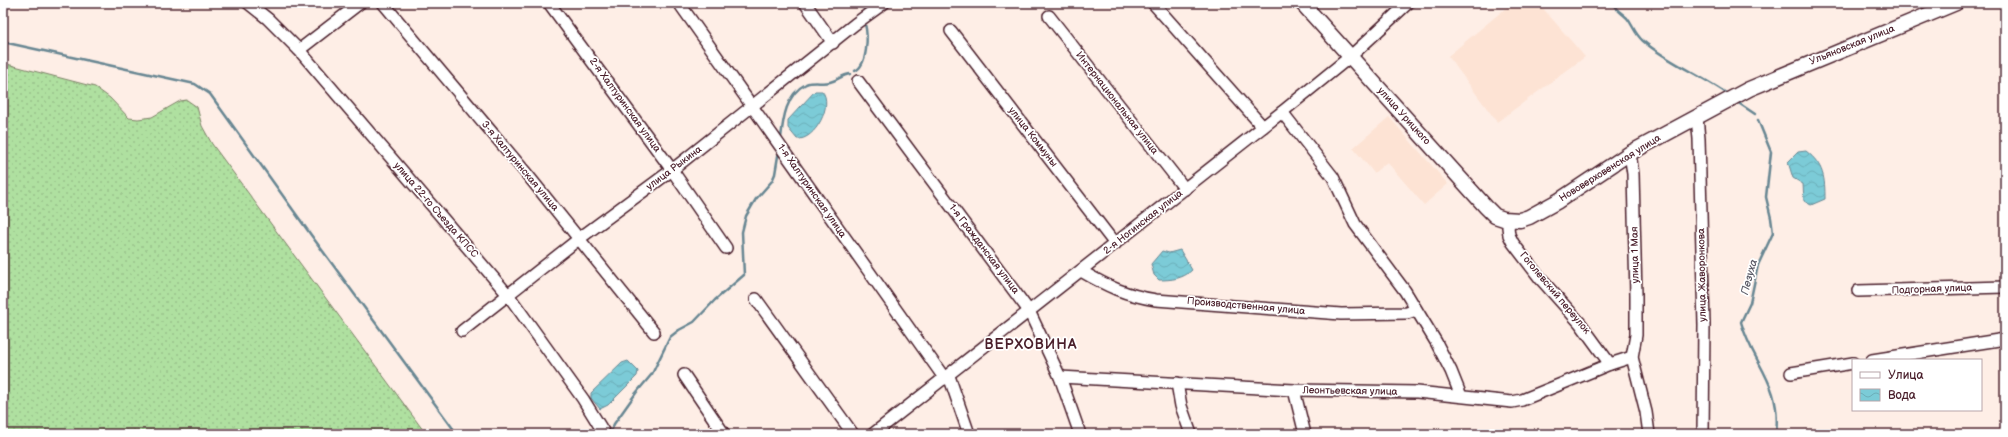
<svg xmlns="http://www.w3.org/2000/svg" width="2008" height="437" font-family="'Balsamiq Sans',sans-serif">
  <defs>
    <pattern id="grass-dots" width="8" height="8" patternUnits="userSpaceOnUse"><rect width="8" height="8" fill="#afe0a0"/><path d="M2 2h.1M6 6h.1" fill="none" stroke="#98c08a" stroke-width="1.8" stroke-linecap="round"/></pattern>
    <pattern id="water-waves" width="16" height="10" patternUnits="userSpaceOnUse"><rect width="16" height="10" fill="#7bcbd7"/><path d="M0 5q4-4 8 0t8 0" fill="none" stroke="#6caeb9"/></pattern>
  </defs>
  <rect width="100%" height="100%" fill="#feeee6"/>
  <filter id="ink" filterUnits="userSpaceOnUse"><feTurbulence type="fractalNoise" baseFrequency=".025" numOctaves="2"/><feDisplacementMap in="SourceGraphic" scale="8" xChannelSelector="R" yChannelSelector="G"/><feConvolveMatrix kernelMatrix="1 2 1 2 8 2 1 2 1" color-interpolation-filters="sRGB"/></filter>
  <g filter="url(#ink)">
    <g fill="#fde3d4">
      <path d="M1512 3H1535L1541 6 1585 57 1497 122 1448 56Z"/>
      <path d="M1389 117 1448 184 1424 205 1387 162 1374 173 1353 148Z"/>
    </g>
    <path fill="url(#grass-dots)" stroke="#7c8066" d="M3 63 95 87 110 98 129 118 138 119 152 117 180 101 187 100 197 107 202 126 212 144 426 434H3Z"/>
    <g fill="url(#water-waves)" stroke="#678692">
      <path d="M815 91H822C834 104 815 141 797 139L788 128V120Z"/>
      <path d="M1806 151C1824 165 1825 178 1825 199L1811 205 1804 201 1803 184 1793 178 1788 162 1798 152Z"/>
      <path d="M1180 250 1192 270C1183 279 1171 280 1159 280L1154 275 1151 264 1162 251 1169 253Z"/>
      <path d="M628 361 638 371 637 376 608 405 600 409 591 398V393L622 363Z"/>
    </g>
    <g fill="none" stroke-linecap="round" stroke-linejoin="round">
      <g stroke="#678692" stroke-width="2.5">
        <path d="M1612 3C1616 10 1622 13 1627 18 1633 25 1634 33 1643 41 1669 63 1701 75 1729 95"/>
        <path d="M863 8 864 3"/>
        <path d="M3 42 195 84 210 94 311 235 457 434"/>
        <path d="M855 71C868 65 868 35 865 24"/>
        <path d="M1737 102 1755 114"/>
        <path d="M1758 120 1771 152 1766 197 1771 218 1773 233 1758 265 1750 303 1741 322C1753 365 1782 383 1776 434"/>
        <path d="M781 138C783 119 786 94 806 84 813 81 823 84 830 82 838 80 842 75 850 74"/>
        <path d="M610 434 614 424 636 393 652 374 670 337 679 330 694 322 715 300 744 275 742 232 746 216 756 199 772 181 775 174 779 150"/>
      </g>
      <g stroke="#4a1f2b" stroke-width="14">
        <g id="minor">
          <path d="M248 3 268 19 299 50 509 296 583 399 604 433"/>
          <path d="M383 3 526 173 654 332"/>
          <path d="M549 3 672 170 726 248"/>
          <path d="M679 3 945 379"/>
          <path d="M805 3 833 43"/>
          <path d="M1153 3 1263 127"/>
          <path d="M1049 16 1185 189"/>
          <path d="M951 31 1115 244"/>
          <path d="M299 50 360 3"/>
          <path d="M858 81 1029 311 1060 377 1080 434"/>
          <path d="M1282 112 1333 177 1355 224 1405 291 1436 342 1451 371 1461 396"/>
          <path d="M1697 117 1699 139 1704 325 1703 434"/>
          <path d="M1630 153 1633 174 1636 295V335L1632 357 1646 412 1649 434"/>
          <path d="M1511 220 1508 227 1509 235 1513 243 1539 277 1580 323 1610 364"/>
          <path d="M1081 271C1107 286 1125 295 1156 300L1341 314 1407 313 1416 310"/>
          <path d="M1858 291 2005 287"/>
          <path d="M756 299 853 434"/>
          <path d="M462 331 580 238 672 170 855 24 884 3"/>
          <path d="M1872 360 2005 339"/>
          <path d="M1791 373 1853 363"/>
          <path d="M684 375 724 434"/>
          <path d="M949 376 969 434"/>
          <path d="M1060 377 1294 390 1417 392 1512 402 1522 400 1610 364 1632 357"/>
          <path d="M1177 383 1181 406 1191 434"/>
          <path d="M1294 390 1305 434"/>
          <path d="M873 434 1282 112 1351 56 1408 3"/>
        </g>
      </g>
      <g stroke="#4a1f2b" stroke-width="17">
        <path id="major" d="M1302 3 1486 207 1495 216 1504 219 1520 220 1529 217 1558 201 1630 153 1749 89 1956 3"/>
      </g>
      <use href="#minor" stroke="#fff" stroke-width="11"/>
      <use href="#major" stroke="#fff" stroke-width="14"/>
    </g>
  </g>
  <g text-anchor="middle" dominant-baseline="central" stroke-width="3.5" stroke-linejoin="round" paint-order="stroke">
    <g font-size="10" fill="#4a1f2b" stroke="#fff">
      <text transform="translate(1852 45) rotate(-22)">Ульяновская улица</text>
      <text transform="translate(1117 103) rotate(52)">Интернациональная улица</text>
      <text transform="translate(625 105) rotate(54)">2-я Халтуринская улица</text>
      <text transform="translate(1404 116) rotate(48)">улица Урицкого</text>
      <text transform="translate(1033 137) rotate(52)">улица Коммуны</text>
      <text transform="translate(520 166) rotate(50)">3-я Халтуринская улица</text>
      <text transform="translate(674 168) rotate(-37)">улица Рыкина</text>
      <text transform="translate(1610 168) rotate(-32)">Нововерховенская улица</text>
      <text transform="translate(812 191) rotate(55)">1-я Халтуринская улица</text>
      <text transform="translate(436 210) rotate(49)">улица 22-го Съезда КПСС</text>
      <text transform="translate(1143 222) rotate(-38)">2-я Ногинская улица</text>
      <text transform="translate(984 249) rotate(53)">1-я Гражданская улица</text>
      <text transform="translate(1635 255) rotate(-91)">улица 1 Мая</text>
      <text transform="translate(1702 275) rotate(-91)">улица Жаворонкова</text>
      <text transform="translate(1932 289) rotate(-2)">Подгорная улица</text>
      <text transform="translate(1555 293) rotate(50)">Гоголевский переулок</text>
      <text transform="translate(1246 306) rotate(5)">Производственная улица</text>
      <text transform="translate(1350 391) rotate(1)">Леонтьевская улица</text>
    </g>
    <g font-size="11" font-style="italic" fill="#5b5b67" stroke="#fff">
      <text transform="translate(1749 277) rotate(-75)">Пезуха</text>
    </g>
    <g font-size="14" font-weight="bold" letter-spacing="1" fill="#4a1f2b" stroke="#fff">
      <text x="1031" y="344">ВЕРХОВИНА</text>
    </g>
  </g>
  <rect width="2008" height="437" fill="none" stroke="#fff" stroke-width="16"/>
  <rect x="8" y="8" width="1992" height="421" fill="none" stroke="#4a1f2b" stroke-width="1.5" filter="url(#ink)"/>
  <rect x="1852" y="359" width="130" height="52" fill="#ffffff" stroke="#b7a5aa"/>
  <rect x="1860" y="372" width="20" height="6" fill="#ffffff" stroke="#b7a5aa"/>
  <text x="1888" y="379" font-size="12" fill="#4a1f2b">Улица</text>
  <rect x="1860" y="389" width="20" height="12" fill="url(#water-waves)" stroke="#b7a5aa"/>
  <text x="1888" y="399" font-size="12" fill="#4a1f2b">Вода</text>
</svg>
